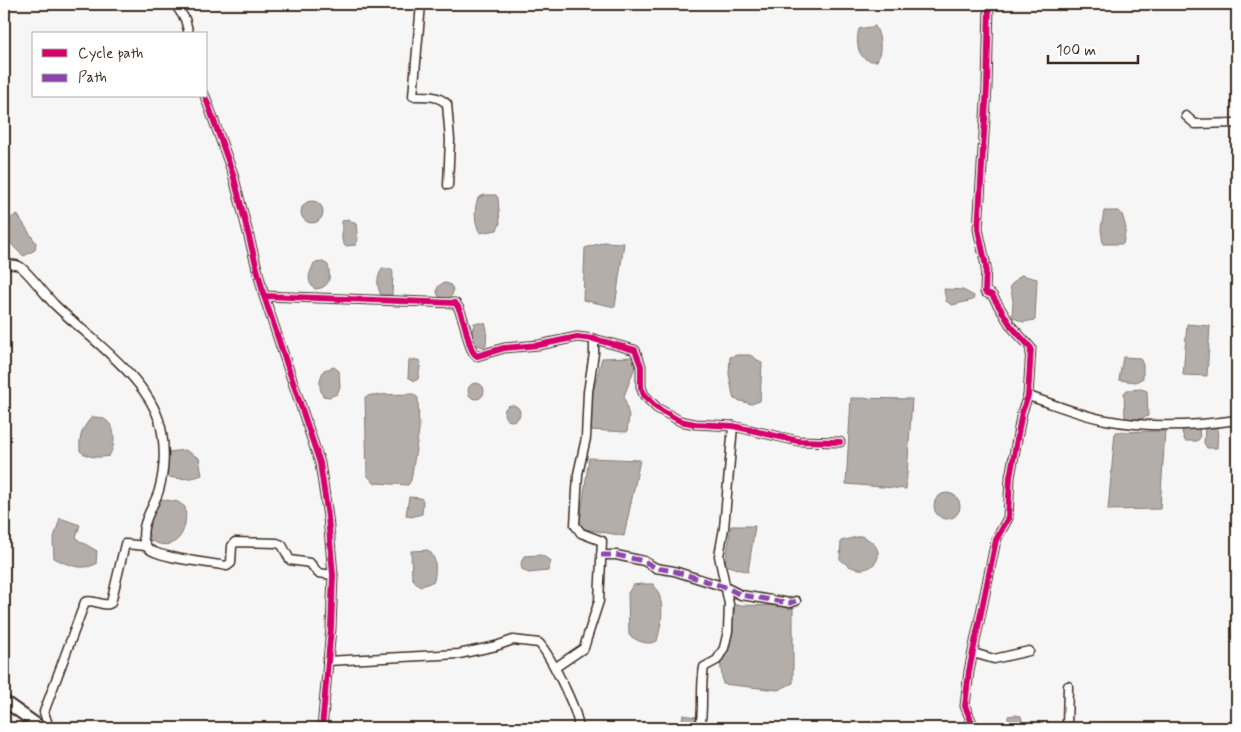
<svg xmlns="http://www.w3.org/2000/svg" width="1241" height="732" font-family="Mynerve,sans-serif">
  <rect width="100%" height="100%" fill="#f7f6f6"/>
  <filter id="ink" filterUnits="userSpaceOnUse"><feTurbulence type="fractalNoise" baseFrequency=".02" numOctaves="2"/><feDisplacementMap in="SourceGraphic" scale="10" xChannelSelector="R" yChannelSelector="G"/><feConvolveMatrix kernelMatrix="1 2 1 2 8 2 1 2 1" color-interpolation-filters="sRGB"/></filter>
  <g filter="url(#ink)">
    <g fill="#b4aeaa" stroke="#847972">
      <path d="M875 26C881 36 882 51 877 61 858 63 855 44 859 29Z"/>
      <path d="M484 195H496L498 198 500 223 497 230 480 233C474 222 474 210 478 198Z"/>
      <circle cx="312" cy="212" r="11"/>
      <path d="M1104 211H1118L1122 214 1126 228 1123 244H1103L1101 229Z"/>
      <path d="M17 214 36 243 35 250 24 256C13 248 4 237 4 223Z"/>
      <path d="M348 219 356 224 358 239 356 245 345 246 342 240V221Z"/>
      <path d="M604 242 624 243 615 307 583 300 585 248Z"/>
      <path d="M323 262 328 265C331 278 330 288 315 289 305 281 310 273 314 263Z"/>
      <path d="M382 268 392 269 393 272 392 295H381C376 285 377 278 382 268Z"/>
      <path d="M1021 275 1037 279 1035 320 1023 322 1012 317 1013 301 1010 286Z"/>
      <circle cx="445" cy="291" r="8"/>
      <path d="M944 289 963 290 974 296 973 300 952 305 946 301Z"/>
      <path d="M474 323H485L487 329 486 345 483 347 473 344 472 332Z"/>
      <path d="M1187 324 1210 326 1207 376 1183 375Z"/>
      <path d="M737 355H750L762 363 760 401 751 404 734 399 733 396 729 374 730 357Z"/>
      <path d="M633 357 635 367 624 396 629 416 627 432 589 430 593 391 602 358Z"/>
      <path d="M1123 357 1140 358 1143 365V378L1136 382 1119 380Z"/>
      <path d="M409 360H418L421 362 418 379 415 381 408 377Z"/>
      <path d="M334 367 339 371 340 387 337 394 329 397 323 396C318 385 319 380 324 370Z"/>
      <circle cx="476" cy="391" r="8"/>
      <path d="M1141 389 1147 391 1148 416 1138 420 1125 418 1124 393 1127 390Z"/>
      <path d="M413 394 418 398 419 430 411 480 408 485 374 483 367 475 365 397 371 395Z"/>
      <path d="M851 398 912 399 906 489 846 484Z"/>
      <circle cx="512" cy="413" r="8"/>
      <path d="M92 417C95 417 101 417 104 419 117 426 116 445 109 456 98 458 89 458 80 451 79 436 82 428 92 417Z"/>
      <path d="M1184 426 1199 427 1200 438 1197 441H1185L1182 432Z"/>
      <path d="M1205 426 1218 428 1217 448H1207L1204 443Z"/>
      <path d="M1165 431 1160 509 1108 510 1115 432Z"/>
      <path d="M185 450 199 458 202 475C190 480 180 479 167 477L165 469 168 452Z"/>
      <path d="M589 458 640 460 624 536 579 528Z"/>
      <circle cx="947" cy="506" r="13"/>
      <path d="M409 497 421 498 423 501 422 514 411 517 406 515Z"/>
      <path d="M160 499 178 502 185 507C189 531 176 555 150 540 145 524 149 510 160 499Z"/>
      <path d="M60 518 80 525 76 537 78 540 97 551 96 564C81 571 68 565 54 558L53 541Z"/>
      <path d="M731 526H755L748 572 725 565Z"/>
      <path d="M861 536C898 550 868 587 840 559L841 541Z"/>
      <path d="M428 550C437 557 436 570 434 581L420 587 412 578 411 551Z"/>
      <path d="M541 555 551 561 548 571 528 573 522 569 521 563 524 556Z"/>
      <path d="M642 584H653C666 600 662 622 657 641 647 646 637 641 629 635L628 593 633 585Z"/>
      <path d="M735 605 793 606V683L778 690 723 684 720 661 727 649Z"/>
      <path d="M683 715 696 717V728L681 726Z"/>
      <path d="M1015 715 1021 716 1023 728H1008V716Z"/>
    </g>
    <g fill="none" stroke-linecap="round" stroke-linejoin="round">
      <g stroke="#3b2a1e" stroke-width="11">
        <g id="minor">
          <path d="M175 4 185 19 189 34"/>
          <path d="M421 4 413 96C426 96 438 95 447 104L450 140 448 185"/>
          <path d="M205 96 233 174 264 296 320 463 328 517 333 575 331 628 322 728"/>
          <path d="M1186 116 1195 124 1237 123"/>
          <path d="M4 264C8 265 15 264 19 266 26 269 47 297 55 305 90 339 155 382 162 433 165 451 164 472 159 490 155 506 135 529 147 547 154 558 213 563 227 566L231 563 232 546 235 542 277 543 282 545 290 560 310 563 318 573 333 575"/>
          <path d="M264 296 455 303C466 313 467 352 477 356L504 348 539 345 577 337 594 339 635 350 641 366V387L644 395 657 408 680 421 695 424 733 426 798 441 840 442"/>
          <path d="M1028 396C1054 404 1079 415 1106 420 1148 428 1195 426 1237 420"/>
          <path d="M601 555H616L644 561 656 568 674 571 725 587 741 595 790 603 796 601"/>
          <path d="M973 653 994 659 1029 651"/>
          <path d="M327 661 459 654 496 646 513 640 539 643C549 654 581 715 578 728"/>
          <path d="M556 667 584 648 587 638 599 601 602 541 581 533 575 525 578 474 586 438 588 392 594 353V339"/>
          <path d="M49 728 44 712 85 602C94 598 103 608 111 603L125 544 146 546"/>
          <path d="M700 728C704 708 700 688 704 667L717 660 724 648 728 631 729 604 719 556 724 528 733 426"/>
          <path d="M977 728 972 723 965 706 969 671 996 540 1008 518 1010 477 1022 412 1028 396 1031 348 1011 326 992 295 985 292 986 266 978 229 987 87 989 4"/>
          <path d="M1067 728 1068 686"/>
          <path d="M1106 728H1132"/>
        </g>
      </g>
      <g stroke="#3b2a1e" stroke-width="14">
        <path id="major" d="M4 701 42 728"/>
      </g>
      <use href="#minor" stroke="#fff" stroke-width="8"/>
      <use href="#major" stroke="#fff" stroke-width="10"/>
      <path stroke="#8e44ad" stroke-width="5" stroke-dasharray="10 5" stroke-linecap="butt" d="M601 555H616L644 561 656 568 674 571 725 587 741 595 790 603 796 601"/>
      <g stroke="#fff" stroke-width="9">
        <g id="cycleway">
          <path d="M205 96 233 174 264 296 320 463 328 517 333 575 331 628 322 728"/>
          <path d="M264 296 455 303C466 313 467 352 477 356L504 348 539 345 577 337 594 339 635 350 641 366V387L644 395 657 408 680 421 695 424 733 426 798 441 840 442"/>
          <path d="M977 728 972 723 965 706 969 671 996 540 1008 518 1010 477 1022 412 1028 396 1031 348 1011 326 992 295 985 292 986 266 978 229 987 87 989 4"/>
        </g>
      </g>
      <use href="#cycleway" stroke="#d6006c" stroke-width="6"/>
    </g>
  </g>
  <rect width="1241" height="732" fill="none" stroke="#fff" stroke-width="20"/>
  <rect x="10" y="10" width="1221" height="712" fill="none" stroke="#3b2a1e" stroke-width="2" filter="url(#ink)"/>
  <rect x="32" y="32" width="175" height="65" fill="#ffffff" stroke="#b1aaa5"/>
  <rect x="42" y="49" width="25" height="8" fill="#d6006c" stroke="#b1aaa5"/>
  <text x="78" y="58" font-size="15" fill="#3b2a1e">Cycle path</text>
  <rect x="42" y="74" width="25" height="8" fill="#8e44ad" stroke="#b1aaa5"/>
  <text x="78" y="82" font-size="15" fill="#3b2a1e">Path</text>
  <path d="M1048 55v8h90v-8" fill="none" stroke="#3b2a1e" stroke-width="2.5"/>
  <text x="1056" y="55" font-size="15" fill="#3b2a1e" stroke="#ffffff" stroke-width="4" paint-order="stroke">100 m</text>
</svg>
